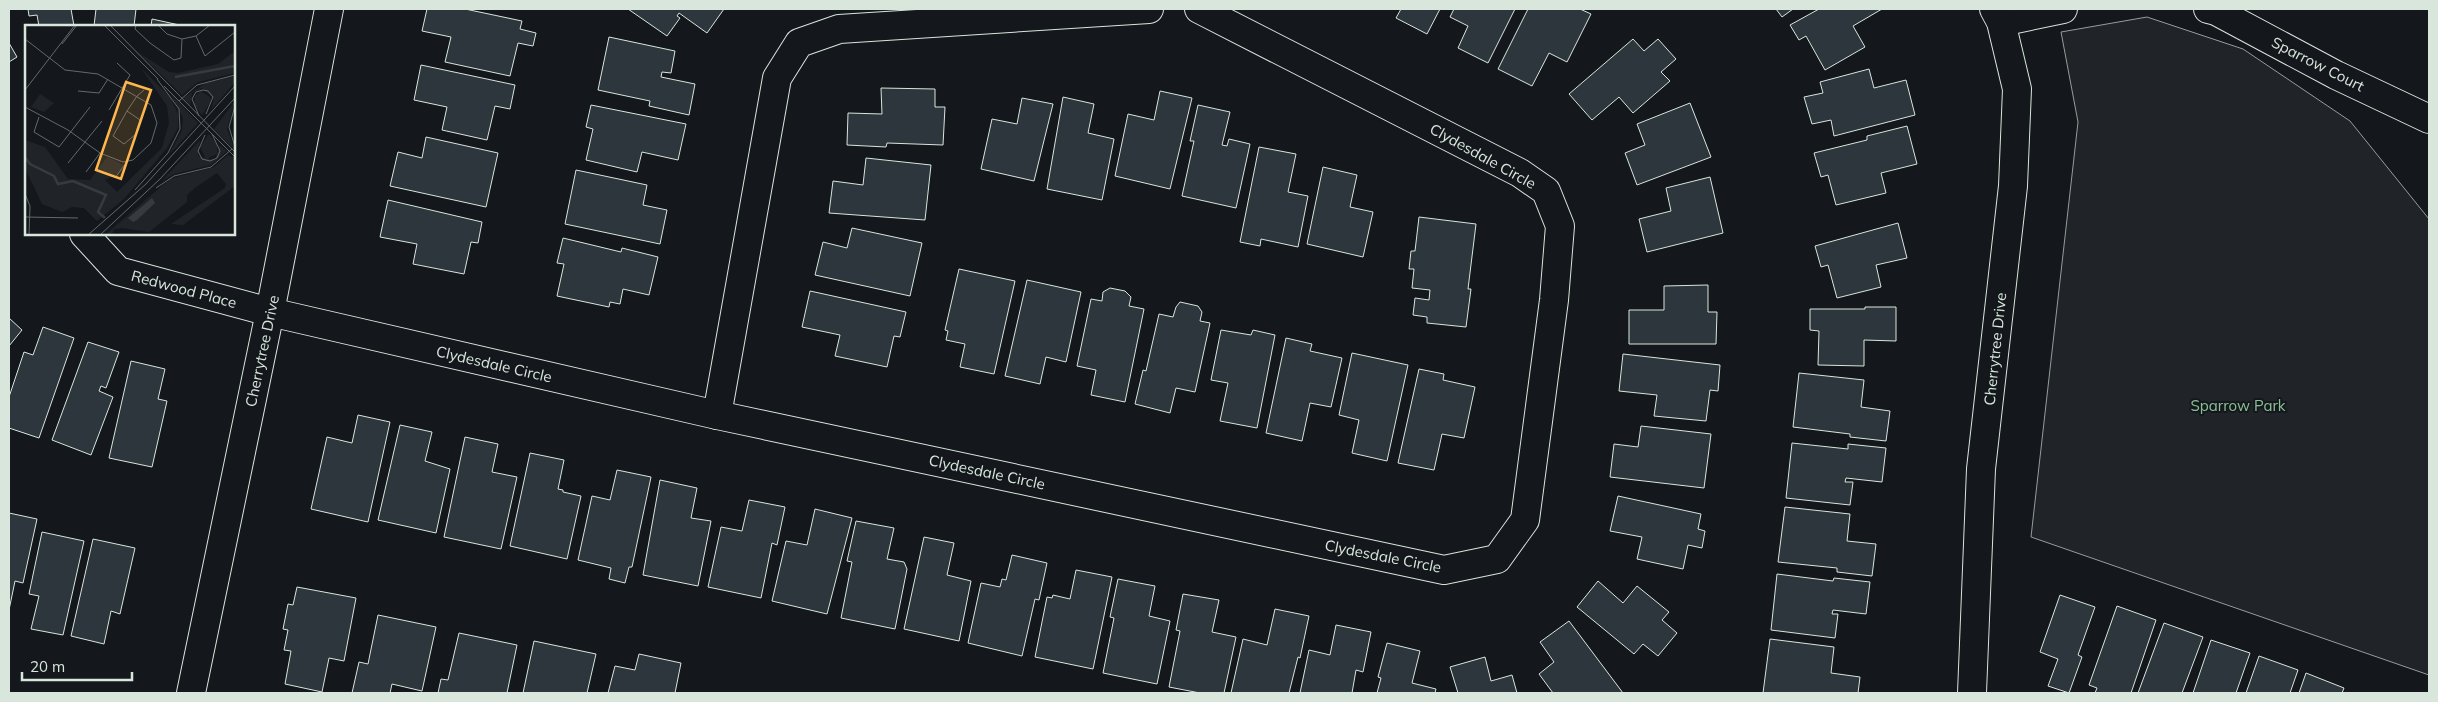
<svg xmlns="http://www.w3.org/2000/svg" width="2438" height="702" font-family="Mulish,sans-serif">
  <rect width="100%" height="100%" fill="#14181c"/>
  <path fill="#202428" stroke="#939e99" d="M2147 17 2243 49 2350 121 2429 219V675L2031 537 2078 122 2061 32Z"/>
  <g fill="#2c363c" stroke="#d8e6dc">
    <path d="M28 9H71L74 26H39L37 15 29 16Z"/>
    <path d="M96 9H136L134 26H94Z"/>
    <path d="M427 9H465L522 21 520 29 536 33 533 46 518 43 510 76 445 62 451 37 422 31Z"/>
    <path d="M628 9H724L707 33 679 13 677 16 680 18 667 36Z"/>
    <path d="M1401 9H1440L1427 34 1396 18Z"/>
    <path d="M1454 9H1515L1488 63 1458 48 1468 26 1450 17Z"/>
    <path d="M1528 9H1580L1591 14 1567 62 1549 53 1532 86 1498 69Z"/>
    <path d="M1776 9H1793L1782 17Z"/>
    <path d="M1819 9H1882L1853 26 1865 47 1825 70 1806 36 1799 40 1790 25Z"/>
    <path d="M152 19 184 26H151Z"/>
    <path d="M609 37 675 51 671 73 662 72 661 77 695 84 689 115 649 106 650 101 598 90Z"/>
    <path d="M1633 39 1644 51 1658 39 1676 59 1661 72 1670 81 1633 113 1619 97 1592 120 1569 94Z"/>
    <path d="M9 43 17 57 9 62Z"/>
    <path d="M421 65 515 85 510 109 495 106 487 140 442 130 447 107 414 100Z"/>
    <path d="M1869 69 1874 88 1906 80 1915 115 1834 136 1831 120 1812 124 1804 97 1823 93 1820 82Z"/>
    <path d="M881 88 935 89V107H945L943 145 887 143 886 147 847 145 848 113 882 114Z"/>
    <path d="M1160 91 1192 98 1170 189 1115 176 1128 114 1154 120Z"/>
    <path d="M1063 97 1094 104 1088 133 1114 139 1102 200 1047 189Z"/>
    <path d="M1022 98 1053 104 1034 181 981 169 992 119 1017 124Z"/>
    <path d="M1690 103 1711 157 1637 185 1625 153 1645 145 1637 124Z"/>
    <path d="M591 105 686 124 678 160 642 152 637 172 586 160 593 129 586 127Z"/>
    <path d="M1198 105 1230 112 1222 145 1227 146 1229 139 1250 144 1236 208 1182 196 1194 141H1190Z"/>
    <path d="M1907 126 1917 164 1881 173 1886 193 1836 205 1828 175 1821 177 1814 153 1867 140V136Z"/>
    <path d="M426 137 498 153 486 207 390 186 398 152 422 158Z"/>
    <path d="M1259 147 1296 154 1288 192 1308 196 1298 247 1261 239 1260 246 1240 242Z"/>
    <path d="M866 158 931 165 925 220 829 213 833 181 863 185Z"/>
    <path d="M1323 167 1357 175 1350 207 1373 212 1363 257 1307 244Z"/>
    <path d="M576 170 647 185 643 205 667 210 660 244 565 224Z"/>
    <path d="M1710 177 1723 233 1647 252 1639 219 1671 211 1666 188Z"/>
    <path d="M388 200 482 222 478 243 471 242 464 274 413 264 417 244 380 237Z"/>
    <path d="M1419 217 1476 224 1468 289H1471L1466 327 1427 323V317L1413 315 1415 298 1429 300 1430 290 1412 288 1414 269H1409L1411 251H1415Z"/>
    <path d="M1898 223 1907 258 1876 265 1881 287 1837 298 1828 265 1821 267 1815 246Z"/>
    <path d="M852 228 922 243 910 296 815 275 823 242 847 248Z"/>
    <path d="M563 238 621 252 622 248 658 257 649 295 623 289 620 304 610 302 609 307 557 296 564 264 557 263Z"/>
    <path d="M959 269 1015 281 994 374 960 367 965 344 946 340 948 331 945 330Z"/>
    <path d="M1027 280 1081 292 1066 362 1046 357 1040 384 1005 376Z"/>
    <path d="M1708 285V312H1717L1716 344H1629V310H1664V286Z"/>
    <path d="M1110 288 1125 291 1131 297 1129 306 1144 309 1125 402 1091 395 1096 370 1077 366 1091 299 1102 301 1103 292Z"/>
    <path d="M810 291 906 312 900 337 894 336 887 367 835 356 840 335 802 327Z"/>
    <path d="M1180 302 1198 306 1202 312 1200 321 1210 323 1195 392 1176 388 1170 413 1135 404 1143 370 1146 371 1159 314 1173 317 1176 307Z"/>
    <path d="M1865 307H1896V341L1864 340V366L1818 365 1819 331 1810 330V309H1865Z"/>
    <path d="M9 318 22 330 9 346Z"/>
    <path d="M43 327 74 338 39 438 9 428V397L24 352 33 355Z"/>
    <path d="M1221 330 1251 335 1253 330 1275 335 1257 428 1220 421 1228 383 1211 380Z"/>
    <path d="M1286 338 1312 344 1310 351 1342 358 1331 407 1310 403 1302 441 1266 433Z"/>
    <path d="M88 342 119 352 106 388 101 386 99 391 113 397 91 455 52 440Z"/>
    <path d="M1352 353 1408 365 1387 461 1352 453 1359 420 1339 415Z"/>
    <path d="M1623 354 1720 365 1718 391 1710 390 1706 421 1654 416 1657 395 1619 391Z"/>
    <path d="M131 361 165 369 158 399 167 401 152 467 109 458Z"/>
    <path d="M1419 369 1444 374 1443 380 1475 387 1464 438 1442 434 1434 470 1398 463Z"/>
    <path d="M1799 373 1864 380 1861 407 1890 411 1886 441 1850 437V434L1793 427Z"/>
    <path d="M358 415 390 422 368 522 311 509 327 437 352 443Z"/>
    <path d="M400 425 432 432 425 461 450 469 436 533 378 520Z"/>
    <path d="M1641 426 1711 434 1704 488 1610 477 1614 444 1638 447Z"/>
    <path d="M465 437 498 444 492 472 517 477 501 549 444 537Z"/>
    <path d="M1792 443 1848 449V444L1886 448 1882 482 1846 478 1845 482H1853L1850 505 1786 498Z"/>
    <path d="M530 453 564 460 558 489 563 490V492L581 496 567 559 510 546Z"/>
    <path d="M617 470 651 477 632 567H629L625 583 609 579 611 568 578 560 592 496 610 500Z"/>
    <path d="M660 480 697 488 691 518 711 521 698 586 643 575Z"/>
    <path d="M1618 496 1701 514 1698 529 1705 531 1702 548 1688 545 1683 569 1637 559 1642 537 1610 531Z"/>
    <path d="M749 500 785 507 777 545 772 543 761 598 708 587 721 527 742 531Z"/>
    <path d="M1785 507 1850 514 1847 541 1876 544 1872 576 1837 572V568L1778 562Z"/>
    <path d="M815 509 852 518 827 614 772 601 786 541 807 545Z"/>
    <path d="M9 513 37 519 23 583 15 581 9 610Z"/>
    <path d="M856 521 894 528 887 559 904 562 907 569 895 629 841 618 852 562 847 561Z"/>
    <path d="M42 532 84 541 63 635 31 629 39 596 29 594Z"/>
    <path d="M924 537 954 543 947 575 971 581 959 641 904 629Z"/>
    <path d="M93 539 135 548 120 614 111 611 104 644 71 636Z"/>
    <path d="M1012 555 1047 563 1039 600 1035 599 1022 656 968 643 981 583 1000 587 1002 579 1006 580Z"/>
    <path d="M1076 570 1112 577 1093 669 1035 657 1047 597 1052 598 1053 595 1070 599Z"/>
    <path d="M1777 574 1833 581 1834 578 1870 582 1866 614 1833 610 1832 614H1838L1835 638 1771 630Z"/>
    <path d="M1118 579 1155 586 1149 616 1170 621 1157 684 1103 673 1114 618 1110 617Z"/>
    <path d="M1598 581 1623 603 1637 586 1669 612 1662 620 1677 633 1658 656 1643 644 1634 654 1577 607Z"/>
    <path d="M297 587 356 598 344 661 329 658 322 692 285 684 291 651 284 650 288 630 283 629 288 604 293 605Z"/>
    <path d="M1183 594 1219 600 1212 632 1236 637 1224 693H1200L1169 687 1180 631 1176 630Z"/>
    <path d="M2060 595 2095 607 2078 655 2082 657 2069 693 2048 686 2058 659 2040 652Z"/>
    <path d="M2117 606 2156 620 2131 693H2095L2097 688 2089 685Z"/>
    <path d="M1275 609 1309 616 1300 658 1298 657 1289 693H1231L1243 639 1267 645Z"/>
    <path d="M378 615 436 627 422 691 392 684 390 693H352L359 662 368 664Z"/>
    <path d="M1569 621 1623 693H1553L1539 674 1554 662 1540 642Z"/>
    <path d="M2164 623 2203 637 2182 693H2138Z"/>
    <path d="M1336 625 1371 632 1363 672 1356 670 1352 693H1300L1309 650 1330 655Z"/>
    <path d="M459 633 517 645 507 693H438L441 679 448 680Z"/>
    <path d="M1770 639 1834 647 1831 673 1860 677 1858 693H1763Z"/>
    <path d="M2211 640 2250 653 2236 693H2193Z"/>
    <path d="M534 641 596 654 587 693H523Z"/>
    <path d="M1387 643 1420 651 1412 683 1436 689 1435 693H1377L1381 678 1378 677Z"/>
    <path d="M639 654 681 663 675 693H608L615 666 635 670Z"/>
    <path d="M2259 656 2298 670 2290 693H2246Z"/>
    <path d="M1485 657 1491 681 1512 675 1517 693H1458L1450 667Z"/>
    <path d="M2306 673 2344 688 2342 693H2299Z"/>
  </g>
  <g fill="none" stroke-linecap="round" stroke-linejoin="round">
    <g stroke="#d8e6dc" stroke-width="30">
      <g id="minor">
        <path d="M2208 9 2216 11 2336 75 2429 119"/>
        <path d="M2001 22 2063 9"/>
        <path d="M84 234 118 271 270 312 717 415 1444 570 1497 559 1525 520 1554 300 1560 226 1546 191 1520 173 1199 9"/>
        <path d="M717 415 777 78 799 43 839 29 1149 9"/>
        <path d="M191 693 270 312 329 9"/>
        <path d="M1972 693 1981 469 2013 186 2017 89 2001 22 1994 9"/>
      </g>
    </g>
    <use href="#minor" stroke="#14181c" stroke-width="28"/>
  </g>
  <g text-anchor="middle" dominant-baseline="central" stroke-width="4" stroke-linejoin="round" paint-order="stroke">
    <g font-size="15" fill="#d8e6dc" stroke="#14181c">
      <text transform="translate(2318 64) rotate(27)">Sparrow Court</text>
      <text transform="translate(1483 156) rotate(29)">Clydesdale Circle</text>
      <text transform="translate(184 289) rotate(15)">Redwood Place</text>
      <text transform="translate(1995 349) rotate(-84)">Cherrytree Drive</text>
      <text transform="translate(262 351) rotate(-78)">Cherrytree Drive</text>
      <text transform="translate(494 364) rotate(13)">Clydesdale Circle</text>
      <text transform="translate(987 472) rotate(12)">Clydesdale Circle</text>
      <text transform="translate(1383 556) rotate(11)">Clydesdale Circle</text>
    </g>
    <g font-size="15" fill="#8ac095" stroke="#14181c">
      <text x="2238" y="405">Sparrow Park</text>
    </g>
  </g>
  <g transform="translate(25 25)">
    <rect width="210" height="210" fill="#14181c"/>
    <path d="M210 26V48L173 57 157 70 114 28 144 47 153 48 193 39ZM116 43 145 72 153 89V103L142 123 99 174 72 196 59 183 47 182 37 187 17 179 0 143V115L20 122 43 154 65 155 82 132 99 140 93 149 80 155 92 167 137 123 144 98 142 81ZM210 51V57L186 85 189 74 177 63 167 68 165 80 158 73 181 58ZM176 66 185 72 186 76 177 90 169 80 170 71ZM15 69 29 78 19 87 6 82ZM146 69 173 98 144 130 157 105 158 93ZM210 76 202 104 210 125 189 104ZM184 109 192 119V129L181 134 175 122ZM175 115 173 131 190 135 195 120 202 126 186 140 149 149 137 156ZM203 130 210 133V161L158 200 146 199 200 163 201 159 192 148 171 162 162 170V177L124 207 97 203 89 204 87 210H80L145 154 189 142Z" fill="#202428"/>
    <path d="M127 173 130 178 112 195 108 197 103 193Z" fill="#363b3e"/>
    <path fill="none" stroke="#363b3e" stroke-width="2.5" d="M150 52 210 41M0 132 5 139 29 151 33 159 48 156 81 170 73 187 80 193"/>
    <path fill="none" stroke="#626a69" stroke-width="1" d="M79 0 133 54M85 0 210 127M111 0 110 4 125 18 149 35 156 33 157 14M133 0 142 9 157 14 171 11 185 0M171 11 180 31 210 7M0 14 40 45 73 49 126 80 132 98 126 118 108 135 98 137 75 128 43 105 0 82M37 19 52 0M139 61 210 132M0 65 50 0M53 66 74 68 83 54M154 76 172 60 210 50M210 81 204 102 210 122M84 85 105 50 92 38M102 86 115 95 111 109 99 119 88 111 102 86 112 71 119 65M174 91 167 74 171 67 178 65 183 66 188 72 181 89M14 92 9 107 34 122 65 82M180 110 173 126 177 134 185 136 192 133 195 126 187 109M43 138 77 96M61 147 75 128M90 153 101 138M131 163 149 151 186 142 207 124M110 165 143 128 155 104 154 84 132 54M0 169 5 181 4 210M0 192 53 193M63 210 121 159 210 61M75 210 135 154 210 73"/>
    <path fill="#ffb74d" fill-opacity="0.15" stroke="#ffb74d" stroke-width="2.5" d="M101 57 126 65 96 154 71 145Z"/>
    <rect width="210" height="210" fill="none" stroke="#d8e6dc" stroke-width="2.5"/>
  </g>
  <rect width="2438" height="702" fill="none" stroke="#d8e6dc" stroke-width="20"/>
  <path d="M22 672v8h110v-8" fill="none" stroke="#d8e6dc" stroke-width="2.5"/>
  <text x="30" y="672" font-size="15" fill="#d8e6dc" stroke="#14181c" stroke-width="4" paint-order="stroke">20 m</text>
</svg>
